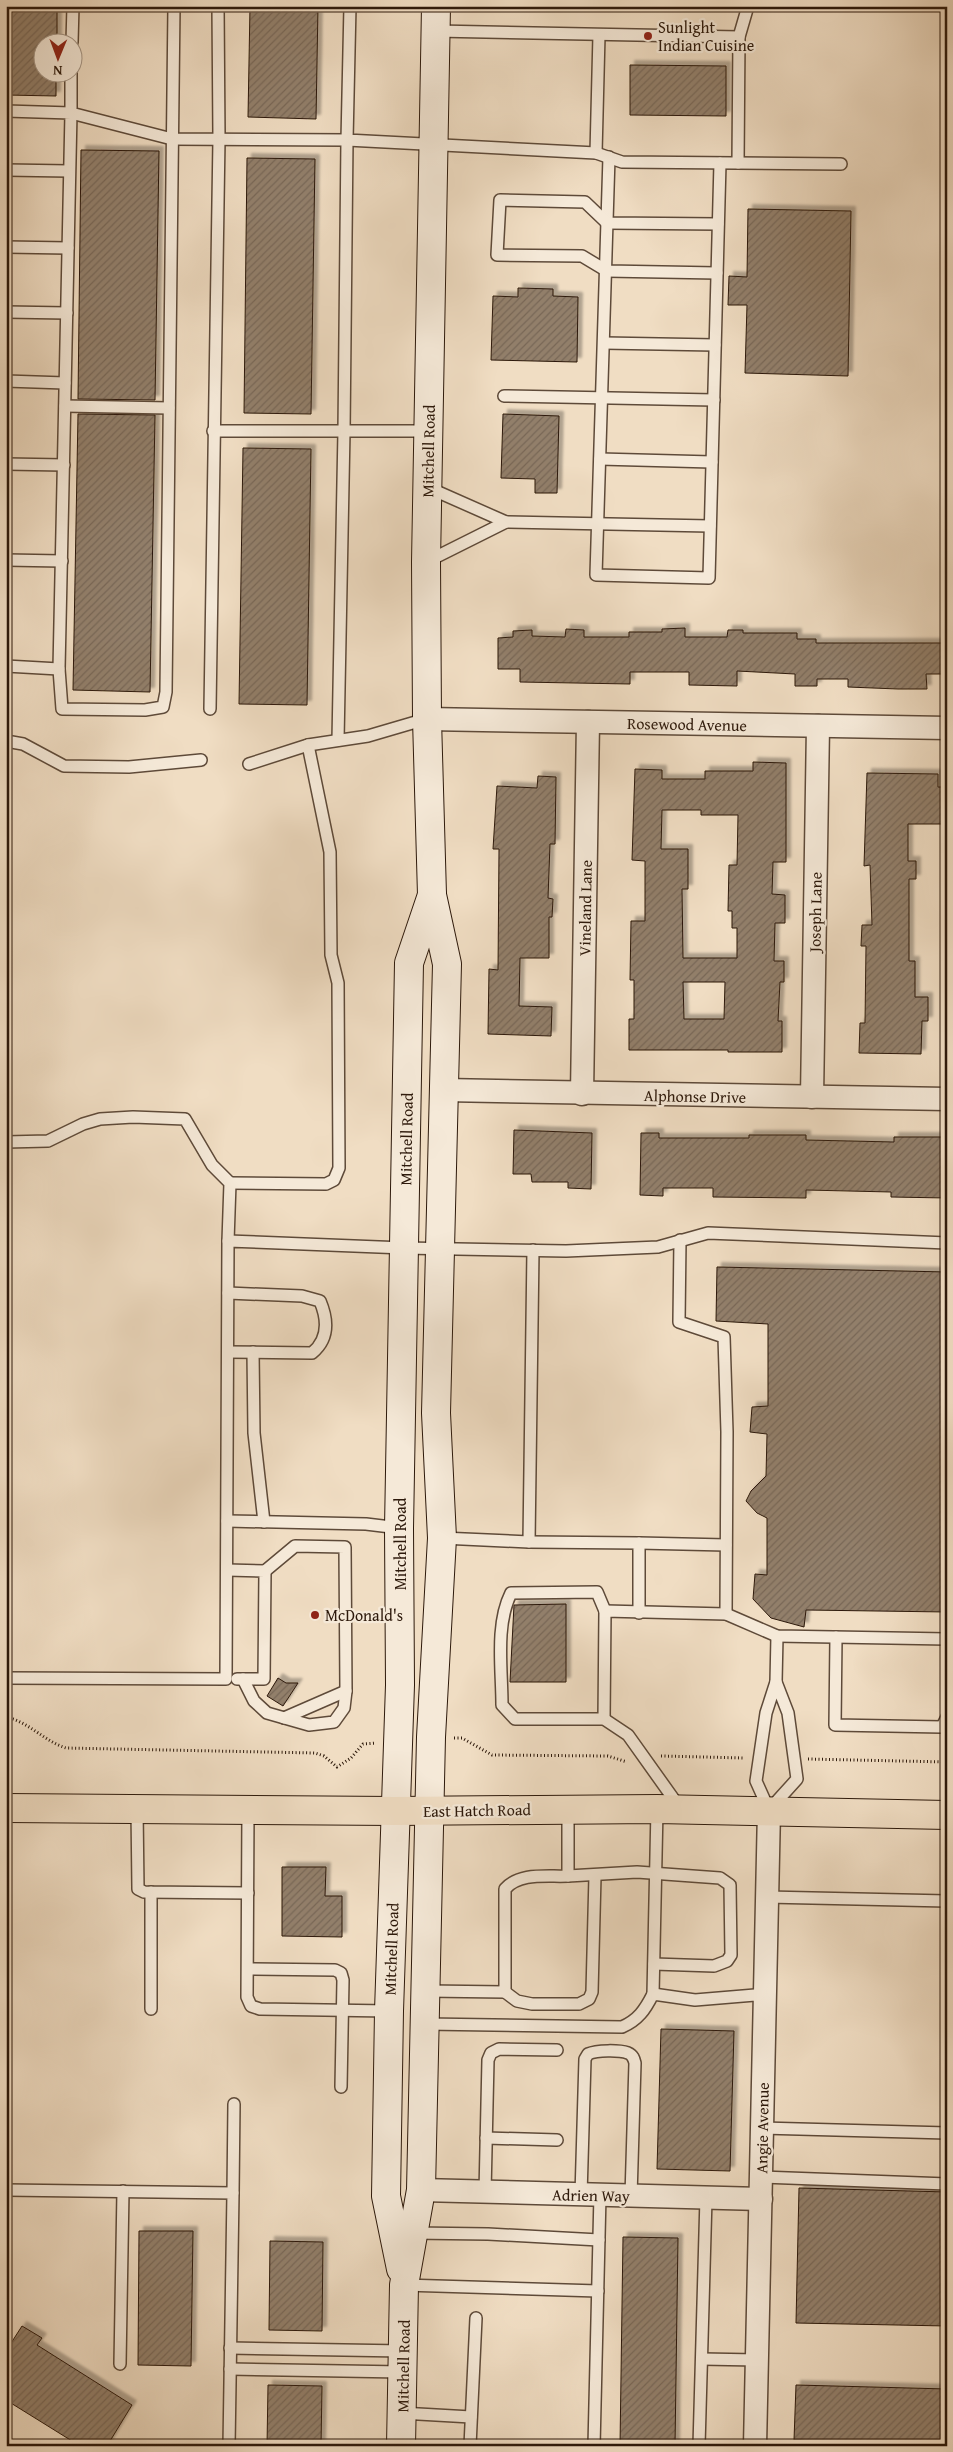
<svg xmlns="http://www.w3.org/2000/svg" width="953" height="2452" font-family="'Gentium Book Plus',serif">
  <defs>
    <pattern id="building-hatch" width="6" height="6" patternUnits="userSpaceOnUse" patternTransform="scale(1.25)"><rect width="6" height="6" fill="#927f6b"/><path d="M-1 1l2-2M0 6l6-6M5 7l2-2" fill="none" stroke="#786756"/></pattern>
    <filter id="shadow"><feDropShadow dx="4.5" dy="-4.5" stdDeviation="1" flood-color="#0004"/></filter>
  </defs>
  <rect width="100%" height="100%" fill="#f0ddc3"/>
  <filter id="stains"><feTurbulence type="fractalNoise" baseFrequency=".004" numOctaves="4"/><feColorMatrix values="0 0 0 0 .2 0 0 0 0 .09 0 0 0 0 .02 0 0 0 .5 -.17"/></filter>
  <radialGradient id="worn" r=".72"><stop offset=".6" stop-color="#630" stop-opacity="0"/><stop offset="1" stop-color="#630" stop-opacity=".3"/></radialGradient>
  <g fill="url(#building-hatch)" stroke="#2d190b" fill-rule="evenodd" filter="url(#shadow)">
    <path d="M6 6H57V42H42V72H56V96L6 95Z"/>
    <path d="M250 6H318L316 119 248 117Z"/>
    <path d="M630 65 726 66V116L630 115Z"/>
    <path d="M81 150 159 151 155 400 78 399Z"/>
    <path d="M247 158 315 159 311 414 244 413Z"/>
    <path d="M748 209 851 211 848 376 745 373 747 305H728L729 276 747 277Z"/>
    <path d="M518 288 553 289V296L578 297 577 362 491 360 493 296 518 297Z"/>
    <path d="M78 414 155 415 150 692 73 690Z"/>
    <path d="M503 414 559 416 557 493H535V479L501 478Z"/>
    <path d="M243 448 311 449 307 705 239 704Z"/>
    <path d="M685 628V637H727L728 630H743V633H797V639H816V643H947V674H926L927 689H898L848 687V679H817V686H795V674L737 671V686L689 685V672H630V684L520 682V669H498V638L513 637V631L532 630V636L565 637 566 629 584 630V637H629V632H662V629Z"/>
    <path d="M753 762 786 763V862H773L772 894 785 895V923H775L774 961H784V982H780L778 1021H782V1052H728V1050H629V1019H634V980H630L631 921H645V861L632 860 635 769 662 770V779H705V771H753ZM662 810H701V815H738L737 865H729L728 911H732V928H737V958H683L682 889H688V849H661ZM683 982H725L724 1019H684Z"/>
    <path d="M867 773 938 774V787H947V816L942 817V824H908V861H916V879H909V961H915V997H928V1021H922L921 1054 859 1053 860 1023H865L866 946H861L862 925H872L870 865 864 866Z"/>
    <path d="M538 776 556 777 555 844H550L548 898 553 899 552 917H549V958H520L519 1006 552 1007 551 1036 488 1034 489 969 498 970 499 849H493L497 786 537 788Z"/>
    <path d="M514 1130 592 1133 591 1189 568 1188V1182H532L531 1174H513Z"/>
    <path d="M641 1133H659V1138H749V1135H806V1140L894 1142V1137H947V1198L891 1197V1192L806 1190V1198L713 1197V1188H663V1196L640 1195Z"/>
    <path d="M717 1267 947 1272V1612L806 1610 804 1627 771 1618 753 1599 755 1574 767 1575V1518L757 1513 746 1501 751 1491 766 1476 767 1434 750 1432 752 1407 768 1406V1324L716 1321Z"/>
    <path d="M566 1604V1682H510L514 1605Z"/>
    <path d="M278 1678 286 1683H298L283 1706 267 1696Z"/>
    <path d="M282 1867H326L325 1896H342V1937L282 1936Z"/>
    <path d="M661 2029 734 2031 730 2171 657 2169Z"/>
    <path d="M799 2188 947 2192V2326L796 2323Z"/>
    <path d="M139 2231H193L191 2366 138 2365Z"/>
    <path d="M623 2237 678 2238 675 2446H620Z"/>
    <path d="M270 2241 323 2242 322 2331 269 2330Z"/>
    <path d="M22 2326 42 2338 37 2345 132 2405 107 2446H80L6 2400V2351Z"/>
    <path d="M268 2385 322 2386 321 2446H267Z"/>
    <path d="M796 2385 947 2389V2445L794 2440Z"/>
  </g>
  <g fill="none" stroke-linecap="round" stroke-linejoin="round">
    <g stroke="#5e4a39" stroke-width="14">
      <g id="lane">
        <path d="M350 6 347 140 596 153 622 162 841 164"/>
        <path d="M436 31 739 37 748 6"/>
        <path d="M72 42 73 6"/>
        <path d="M71 72V113L172 139 347 140 344 431H428"/>
        <path d="M6 111 71 113 59 669 62 709 145 710 163 707 166 692 174 6"/>
        <path d="M596 153 599 35"/>
        <path d="M609 157 596 575 709 578 720 163"/>
        <path d="M738 163 739 37"/>
        <path d="M6 170 69 171"/>
        <path d="M6 247 68 248"/>
        <path d="M717 273 607 271 582 256 497 255 500 200 585 202 607 223 718 224"/>
        <path d="M6 312 67 313"/>
        <path d="M604 343 715 345"/>
        <path d="M6 381 65 383"/>
        <path d="M504 396 714 400"/>
        <path d="M65 406 169 408"/>
        <path d="M213 431H344L338 740"/>
        <path d="M600 459 712 462"/>
        <path d="M6 464 64 465"/>
        <path d="M506 522 710 526"/>
        <path d="M6 560 62 561"/>
        <path d="M428 561 506 522 429 488"/>
        <path d="M6 666 59 669"/>
        <path d="M210 709 219 139 218 6"/>
        <path d="M6 741 23 744 64 766 129 767 201 760"/>
        <path d="M249 764 308 745 368 736 426 719"/>
        <path d="M6 1142 48 1141 83 1124 100 1119 133 1117 185 1119 212 1165 230 1183 228 1241"/>
        <path d="M230 1183 326 1184 334 1180 339 1168 338 983 331 955 330 852 308 745"/>
        <path d="M680 1240 679 1322 724 1337 727 1432 726 1614"/>
        <path d="M228 1352 312 1353C329 1339 328 1320 320 1301L302 1296 228 1293"/>
        <path d="M253 1352 254 1433 264 1522"/>
        <path d="M227 1521 366 1524 399 1528"/>
        <path d="M442 1538 529 1542 533 1250"/>
        <path d="M529 1542 639 1543V1613"/>
        <path d="M639 1543 726 1545"/>
        <path d="M227 1570 265 1571 264 1679H237"/>
        <path d="M605 1611 597 1592 511 1593C495 1625 502 1669 502 1705L515 1719H604L628 1735 680 1808"/>
        <path d="M836 1637 835 1725 942 1727 947 1717"/>
        <path d="M6 1678 226 1679 228 1241 404 1248 566 1251 658 1247 708 1233 947 1243"/>
        <path d="M243 1679 254 1701 267 1713 309 1725 334 1722 344 1708 346 1691 345 1547 295 1546 265 1571"/>
        <path d="M776 1682 788 1713 797 1779 769 1810 756 1781 766 1713Z"/>
        <path d="M776 1682 777 1636"/>
        <path d="M284 1718 346 1691"/>
        <path d="M604 1719 605 1611 726 1614 777 1636 947 1639"/>
        <path d="M137 1809 138 1889 144 1892 248 1893"/>
        <path d="M248 1810 247 1997 251 2006 260 2009 389 2011"/>
        <path d="M568 1876 637 1872 720 1878 730 1885 731 1955 727 1961 714 1966 654 1964"/>
        <path d="M767 1897 947 1901"/>
        <path d="M248 1969 335 1970 341 1973 343 1980 341 2087"/>
        <path d="M427 1991 505 1992V1889C520 1872 547 1877 568 1876V1809"/>
        <path d="M505 1992 517 2001 532 2004H579L589 1999 592 1992 595 1876"/>
        <path d="M653 1994 657 1809"/>
        <path d="M151 2009V1892"/>
        <path d="M426 2024 622 2027C638 2020 645 2010 653 1994L695 2000 755 1995 765 1997"/>
        <path d="M762 2128 947 2133"/>
        <path d="M486 2138 557 2140"/>
        <path d="M761 2177 947 2184"/>
        <path d="M6 2190 233 2193 229 2446"/>
        <path d="M485 2192 488 2060 491 2053 499 2049 557 2050"/>
        <path d="M233 2193 234 2104"/>
        <path d="M581 2195 585 2059 588 2054C597 2050 619 2050 628 2053 633 2055 634 2059 635 2063L631 2196"/>
        <path d="M413 2233 488 2234 599 2240"/>
        <path d="M404 2285 598 2291"/>
        <path d="M230 2348 403 2351"/>
        <path d="M702 2359 757 2360"/>
        <path d="M120 2364 123 2191"/>
        <path d="M230 2369 402 2372"/>
        <path d="M401 2413 471 2417"/>
        <path d="M470 2446 476 2318"/>
        <path d="M594 2446 600 2195"/>
        <path d="M699 2446 706 2198"/>
      </g>
    </g>
    <g stroke="#5e4a39" stroke-width="25">
      <g id="street">
        <path d="M427 719 947 728"/>
        <path d="M444 1090 947 1099"/>
        <path d="M582 1094 588 722"/>
        <path d="M812 1097 818 726"/>
        <path d="M421 2190 761 2199"/>
        <path d="M755 2446 769 1810"/>
      </g>
    </g>
    <g stroke="#2d190b" stroke-width="30">
      <g id="secondary">
        <path d="M401 2269 386 2196 389 2011 400 1685 399 1528 409 963 432 895"/>
        <path d="M401 2446 404 2285 421 2190 431 1737 442 1538 436 1413 447 964 432 895 427 719 426 562 436 6"/>
      </g>
    </g>
    <g stroke="#2d190b" stroke-width="30">
      <path id="primary" d="M6 1808 395 1811 657 1809 947 1815"/>
    </g>
    <g stroke="#2d190b" stroke-width="3" stroke-dasharray="1 2.5" stroke-linecap="butt">
      <path d="M6 1717C29 1722 44 1741 66 1748L315 1753 324 1756 337 1767 351 1758 363 1744 376 1743"/>
      <path d="M454 1738H462L492 1755 608 1756 627 1762"/>
      <path d="M661 1756 744 1758"/>
      <path d="M808 1759 947 1762"/>
    </g>
    <use href="#lane" stroke="#f5e9d8" stroke-width="11"/>
    <use href="#street" stroke="#f5e9d8" stroke-width="22"/>
    <use href="#secondary" stroke="#f5e9d8" stroke-width="28"/>
    <use href="#primary" stroke="#f0ddc3" stroke-width="28"/>
  </g>
  <g fill="#8f2418" stroke="#f5e9d8" stroke-width="2">
    <circle cx="648" cy="36" r="5"/>
    <circle cx="315" cy="1615" r="5"/>
  </g>
  <g text-anchor="middle" dominant-baseline="central" stroke-width="4.5" stroke-linejoin="round" paint-order="stroke">
    <g font-size="16" fill="#2d190b" stroke="#f5e9d8" text-anchor="start">
      <text x="658" y="27">Sunlight<tspan x="658" dy="18">Indian Cuisine</tspan></text>
      <text x="325" y="1615">McDonald's</text>
    </g>
    <g font-size="16" fill="#2d190b" stroke="#f5e9d8">
      <text transform="translate(428 451) rotate(-89)">Mitchell Road</text>
      <text transform="translate(687 724) rotate(1)">Rosewood Avenue</text>
      <text transform="translate(585 908) rotate(-89)">Vineland Lane</text>
      <text transform="translate(815 912) rotate(-89)">Joseph Lane</text>
      <text transform="translate(695 1096) rotate(1)">Alphonse Drive</text>
      <text transform="translate(406 1139) rotate(-89)">Mitchell Road</text>
      <text transform="translate(400 1544) rotate(-90)">Mitchell Road</text>
      <text transform="translate(477 1810) rotate(-1)">East Hatch Road</text>
      <text transform="translate(391 1949) rotate(-88)">Mitchell Road</text>
      <text transform="translate(762 2128) rotate(-89)">Angie Avenue</text>
      <text transform="translate(591 2195) rotate(1)">Adrien Way</text>
      <text transform="translate(403 2366) rotate(-89)">Mitchell Road</text>
    </g>
  </g>
  <rect width="953" height="2452" fill="none" stroke="#f0ddc3" stroke-width="25"/>
  <rect x="8" y="8" width="938" height="2437" fill="none" stroke="#2d190b" stroke-width="2.5"/>
  <rect x="12" y="12" width="928" height="2427" fill="none" stroke="#2d190b"/>
  <g transform="translate(58 58) rotate(181)"><circle r="24" fill="#f5e9d8" stroke="#a59686"/>
  <path d="M0-4L9 19L0 12L-9 19Z" fill="#8f2418"/>
  <text y="-8" font-size="14" font-weight="bold" text-anchor="middle" fill="#2d190b">N</text>
  </g>
  <rect width="100%" height="100%" filter="url(#stains)"/>
  <rect width="100%" height="100%" fill="url(#worn)"/>
</svg>
